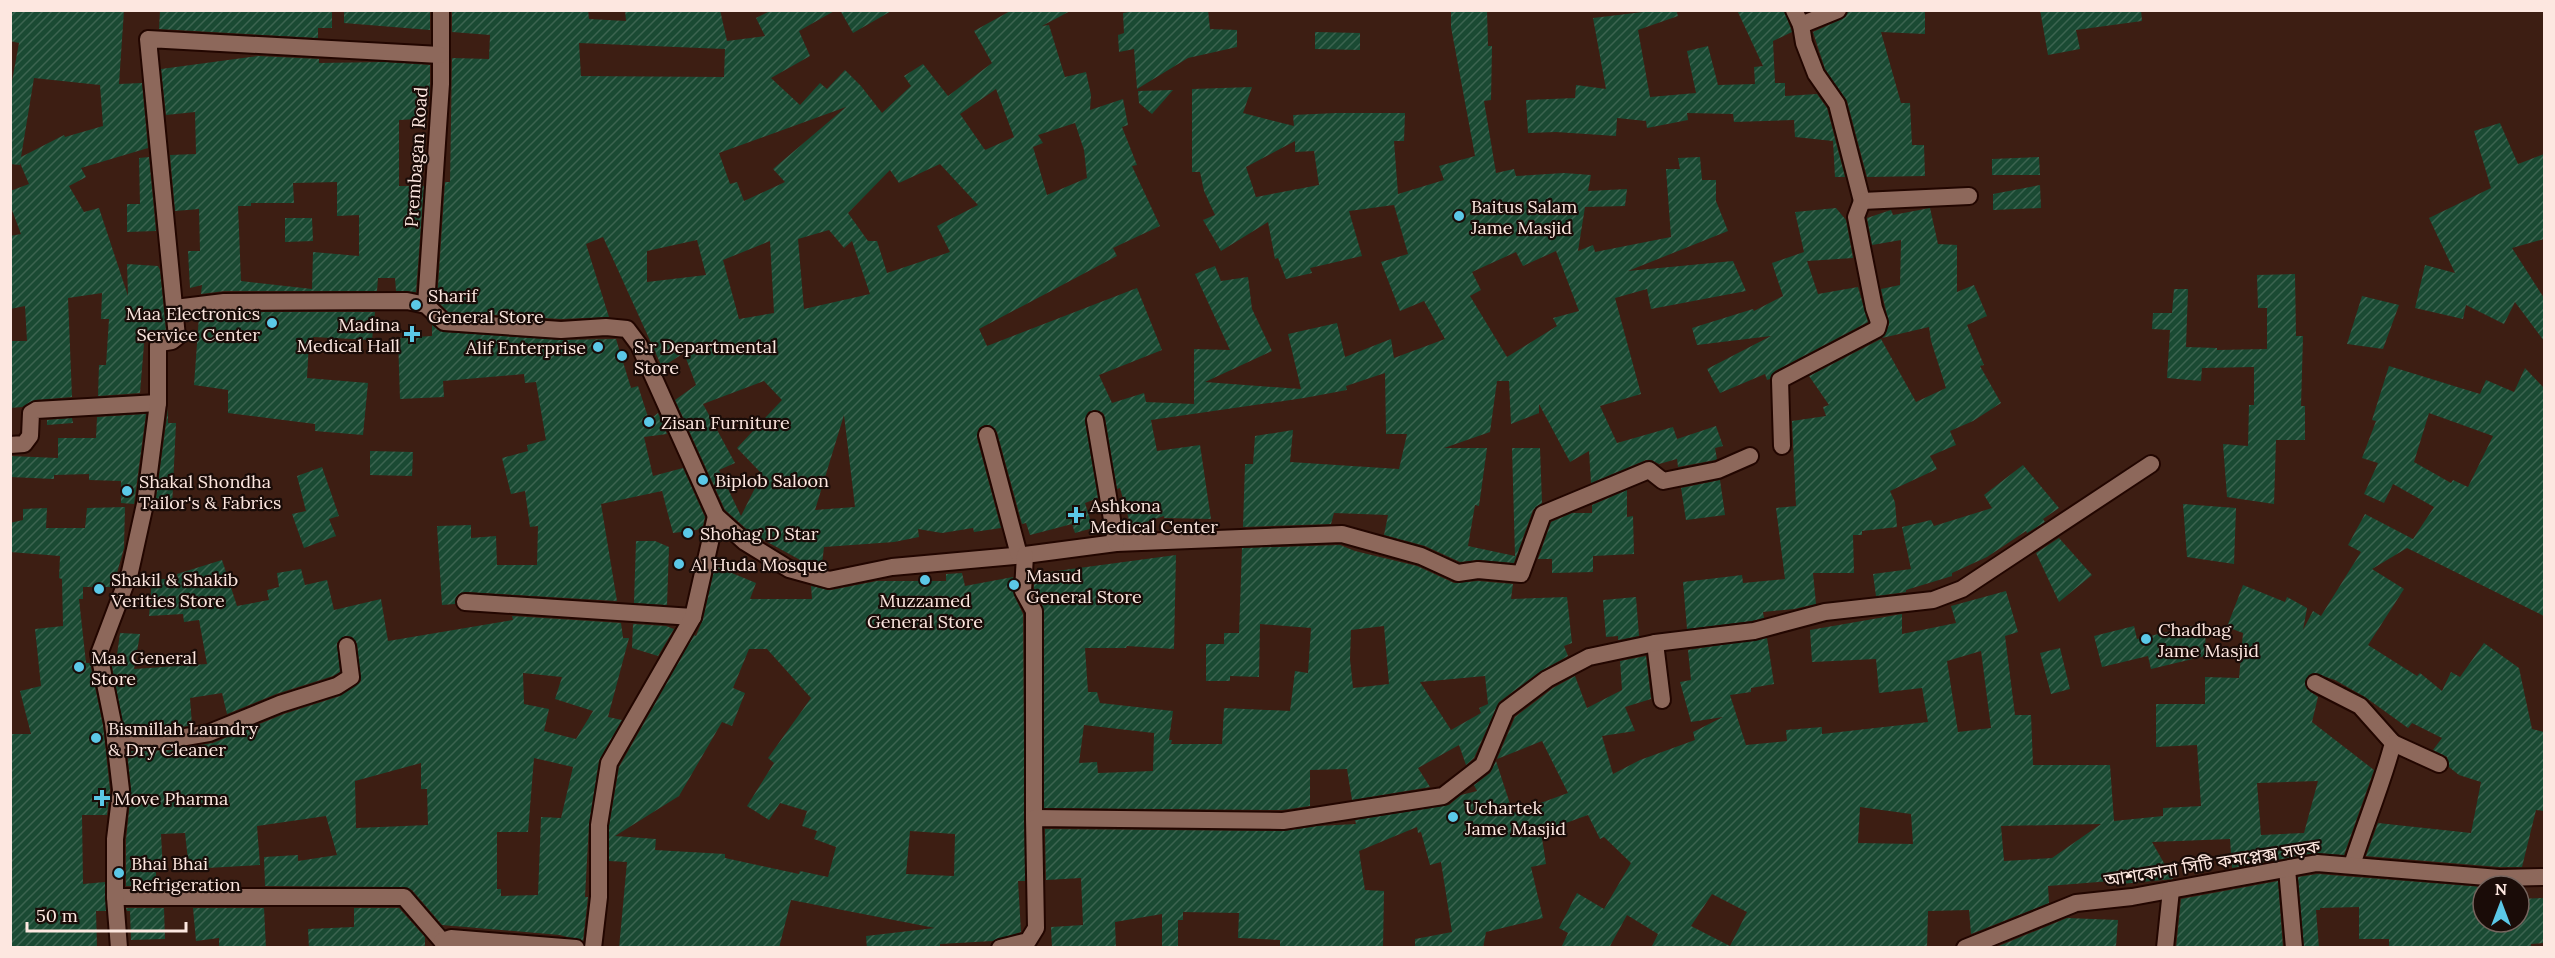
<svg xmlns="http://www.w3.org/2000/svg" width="2555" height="958" font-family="Lora,'Noto Sans Bengali',serif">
  <defs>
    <pattern id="building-hatch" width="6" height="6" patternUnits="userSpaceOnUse" patternTransform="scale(1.5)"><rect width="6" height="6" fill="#1a4a33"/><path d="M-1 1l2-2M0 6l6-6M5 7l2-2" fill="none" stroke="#3c6450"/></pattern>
  </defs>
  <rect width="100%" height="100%" fill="#3d1e13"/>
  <g fill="url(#building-hatch)" fill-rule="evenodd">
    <path d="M10 10H124L119 84 142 83 148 148 81 168 86 177 69 186 84 212 99 208 128 296 127 264 158 266 160 270 166 331 145 332 140 393 98 396 99 365H106L109 319H101L102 293 68 298 72 397 35 400 22 407 10 408V341H27L25 306 10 309V236L21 234 10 205V191L29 184 20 163V165L10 164V92L19 43 10 41ZM34 78 100 85 103 126 65 137 64 135 21 157Z"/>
    <path d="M160 10H332V28H318V38L159 29Z"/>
    <path d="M344 10H430V30L344 23Z"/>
    <path d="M452 10H588L589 19 626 21 625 10H720L727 41 765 36 756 18 772 10H836L799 31 810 56 771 78 800 105 820 83 827 89 845 70 861 86 882 113 911 86 904 76 923 64 948 96 992 63 974 31 1012 10H1072L1042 26 1049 25 1065 77 1086 72 1091 95 1090 110 1123 99 1128 125 1122 127 1137 165 1132 166 1160 226 1113 248 1117 256 979 329 987 346 1137 288 1162 350 1099 375 1112 403 1144 393 1146 402 1194 404V349L1230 350 1195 274 1215 266 1221 281 1248 277 1252 309 1272 351 1205 382 1301 389 1288 334 1337 323 1345 357 1391 339 1394 358 1445 339 1424 301 1400 311 1381 262 1408 254 1394 205 1349 211 1362 256 1310 268 1312 273 1286 279 1278 258 1275 259 1268 222 1221 251 1203 220 1215 215 1204 191 1200 172H1192V89L1252 87 1243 113 1294 126 1293 115 1336 113H1405L1404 141H1394L1398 194 1444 180 1439 166 1475 156 1451 27V10H1487L1488 46H1492L1491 100 1484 101 1496 173 1514 169 1516 176 1564 173 1591 175 1588 191 1627 189 1625 206 1585 207 1578 251 1593 245 1595 252 1671 237 1666 169H1680L1678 158 1700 157 1702 180H1716V201L1728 231 1628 271 1733 261 1746 291 1651 309 1647 289 1615 298 1641 394 1600 406 1617 443 1673 427 1677 439 1716 426 1723 446 1715 448 1717 459 1715 460 1678 467 1677 459 1659 464 1651 460H1646L1591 483 1589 451 1570 462 1539 404V413L1511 424 1509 381H1497L1490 432 1444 448H1487L1479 506 1475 505 1468 546 1515 556 1512 448H1540L1542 503 1533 510 1514 563 1479 560 1460 562 1425 546 1384 535 1388 515 1334 513 1331 524 1243 527 1245 464H1253L1255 436 1293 430 1290 462 1399 469 1407 434H1386L1385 373 1346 386 1347 390 1304 398 1151 420 1157 451 1200 445 1211 519 1164 518V516L1131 527 1120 488 1117 489 1105 418 1103 413 1094 410 1088 412 1085 421 1098 498 1085 503 1093 528 1075 533 1072 524 1030 535 1026 523 1022 524 997 432 990 425H985L979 428 977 438 1001 528 974 532 973 528 942 533 918 529 919 537 894 542 824 547 822 564 802 561 751 533 725 510 675 400 696 385 684 353 662 367 603 237 586 244 609 317 561 319 448 312 437 301 445 182H450L452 58 489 59 490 35 452 32ZM579 43 725 49 724 77 581 76ZM996 89 1014 137 985 150 960 114ZM846 107 773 169 785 182 744 201 737 182 730 184 719 153ZM1075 123 1084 150 1087 178 1047 195 1033 147 1043 143 1038 135ZM1295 141V152L1314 151 1319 185 1256 197 1246 167ZM940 164 978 205 937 226 950 252 887 273 877 241H868L848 213 890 170 899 183ZM829 230 844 248 852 241 870 294 804 309 798 239ZM697 240 706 275 647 282V251ZM770 241 774 313 739 319 723 260ZM1556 251 1579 311 1553 318 1557 326 1507 357 1470 296 1481 290 1472 272 1516 252 1523 266ZM764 381 782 400 737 448 762 474 741 516 719 470 735 463 703 404ZM844 415 855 507 815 510Z"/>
    <path d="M840 10H893L853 33Z"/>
    <path d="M1140 10H1208L1210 29 1237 30V47L1188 58 1137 89 1134 49 1119 52 1118 35 1124 33 1123 13Z"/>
    <path d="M1660 10H1676L1678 16 1638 30 1650 97 1696 93 1687 51 1708 46 1718 85 1755 84 1754 67 1763 66 1737 10H1784L1792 32 1773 41 1775 83H1785V96L1817 94 1827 108 1845 177H1835L1833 141 1795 137 1794 120 1734 122 1733 114 1687 113 1688 120 1647 128 1646 121 1617 118 1616 136 1556 132 1528 133 1526 100 1575 98 1576 85 1606 89 1593 18Z"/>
    <path d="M1848 10H1925V34L1881 32 1901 103H1910L1912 145H1924L1925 176 1867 177 1847 101 1825 69 1813 32 1842 19Z"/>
    <path d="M2040 10H2141L2142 21 2076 30 2080 49 2048 55Z"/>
    <path d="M1315 32 1360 33V50L1315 49Z"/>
    <path d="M258 56 319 59V63L384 62 430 65V96H418V119L399 120V186H424L416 292 396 291 395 278H378L377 291H224L201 294 202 285 190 288 188 251H200L199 209 175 211 170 155 196 154 195 112 166 115 161 69ZM337 182V216L359 215V256L313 252 312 289 241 281 238 206H251V203H294L293 183Z"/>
    <path d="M1173 90 1152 114 1139 103 1138 91Z"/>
    <path d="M2500 123 2518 164 2544 154V239L2512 248 2544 298V341L2515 302 2504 324 2466 305 2463 319 2415 308 2425 265 2455 273 2429 218 2491 188 2474 131Z"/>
    <path d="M149 157 156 231 127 232V204H140L139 158Z"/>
    <path d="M2039 157 2040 175H1992V159Z"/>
    <path d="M2040 185 2041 208 1993 210V194Z"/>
    <path d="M1836 208 1846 220 1853 258 1807 261 1818 294 1858 287 1868 322 1775 371 1770 379 1767 380 1765 374 1720 393 1707 369 1771 336 1697 345 1692 328 1753 309 1754 311 1783 296 1772 263 1804 252 1795 212Z"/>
    <path d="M1930 208 1938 244 1957 245V292L1974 285 1987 316 1967 325 1984 365 1980 366 2001 403 1973 421 1950 431 1956 445 1930 456 1937 469 1890 491 1895 502 1897 527 1862 531V535H1853L1854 573H1813L1816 604 1794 609 1763 612 1764 618 1752 621 1687 629 1683 582 1742 575 1743 583 1785 579 1776 508 1796 506 1792 421 1826 416 1823 407 1829 405 1809 376 1881 339 1916 402 1946 388 1931 341 1929 327 1882 338 1885 335 1889 324 1881 289 1900 285 1901 240 1872 245 1867 218 1891 210 1893 215Z"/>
    <path d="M285 218H312L313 241 285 242Z"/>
    <path d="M2295 274 2296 336H2303L2301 406H2305V440H2276L2274 504 2227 497 2223 444 2248 446 2249 405H2254V367L2202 368 2201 381 2167 378 2170 330 2152 329 2153 313H2172L2174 289H2188L2186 347 2217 348V350L2267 349V308H2258L2257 275Z"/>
    <path d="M2362 296 2399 305 2383 349 2347 344Z"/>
    <path d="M225 312H375L372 340 313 337V342H309L307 378 368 383 363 435 315 431V424L228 413V390L194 385 199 316Z"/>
    <path d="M432 325 443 332 560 340 616 339 631 388 638 386 649 420 658 413 667 434 644 437 653 476 683 468 705 517 703 526 697 530 673 533 662 491 601 504 617 601 466 592 457 596 455 604 442 605 437 526 471 525V538L496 536 497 565H537L538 526 530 527 525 491 511 494 502 458 528 451 527 445 546 440 536 382 525 383 524 374 443 381 444 397 400 399 398 338 432 336Z"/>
    <path d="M2389 366 2480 394 2486 380 2514 392 2525 368 2544 388V616L2407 548 2372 569 2404 589 2368 645 2417 676 2420 673 2442 691 2451 672 2460 677 2484 643 2519 668 2532 729 2544 732V811L2536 810 2522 867H2499L2366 856 2378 823 2471 833 2481 782 2459 775 2449 767 2447 757 2433 750 2442 738 2412 723 2408 728 2365 697 2335 680 2314 673 2309 675 2305 683 2307 689 2318 697 2312 722 2374 770 2344 855 2315 853 2232 868 2230 839 2152 842 2173 879 2111 885V881L2048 886 2049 903 1971 934 1969 910 1928 911 1927 948H1651L1658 934 1627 915 1609 948H1561L1568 933 1559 928 1577 893 1604 909 1631 863 1604 837 1600 839 1588 815 1541 832 1546 864 1531 867 1543 918 1486 932 1483 948H1415V939L1452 932 1441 862 1430 865 1421 832 1418 833 1417 827 1359 851 1365 890 1384 891 1383 948H1280V940L1238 938 1239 913 1183 912V920H1178V948H1162V914L1115 922 1116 948H1052L1051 927 1083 925 1081 878 1046 880 1045 829 1283 831 1318 826 1356 824 1355 820 1449 805 1461 795 1477 791 1474 785 1490 773 1496 761 1513 813 1568 793 1542 741 1497 759 1515 717 1553 688 1575 676 1587 708 1622 690 1620 661 1646 656 1651 699 1625 707 1635 731 1602 736 1613 774 1640 760 1695 740 1693 732 1723 717 1691 722 1680 682 1691 680 1688 650 1767 638 1774 684 1751 688V692L1730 695 1746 745 1787 741 1786 730 1822 727V734L1928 722 1922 688 1879 693 1876 659 1812 662 1810 630 1902 614V634L1956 623 1951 606 2006 591 2018 632 2005 636 2015 715H2031L2033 765H2110L2114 821 2163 816V808L2201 806 2197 745 2156 747V704H2205V677L2239 678 2243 633 2227 627 2243 585 2285 602 2287 597 2307 608 2303 630 2313 611 2321 616 2361 552 2348 545 2365 514 2413 539 2434 507 2393 484 2384 503 2364 494 2378 463 2362 458 2376 421 2372 420ZM2429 413 2493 436 2468 487 2453 480 2451 483 2414 462ZM1981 651 1991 728 1958 732 1947 661ZM2318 781 2304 833 2261 835 2257 783ZM1860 807 1911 814 1913 844 1858 843ZM2101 824 2052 858 2004 861 2001 826ZM1712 894 1747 912 1730 946 1691 926Z"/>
    <path d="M168 409V423H176L172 507 155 505Z"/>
    <path d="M146 414 134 504 121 503V481L89 480V474L54 475V479L10 477V456L58 458V438H96L97 417Z"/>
    <path d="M72 418 73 423 47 425V420Z"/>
    <path d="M370 451 413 452 412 476 370 475Z"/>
    <path d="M2023 465 2059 508 2043 519 2045 522 2027 533 2026 531 1987 557 1952 573V576L1906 590V592L1876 596 1873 574 1911 569 1902 527 1931 520 1934 526 1992 508 1984 495Z"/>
    <path d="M322 467 339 516 329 519 336 536 304 548 292 514 306 511 297 476Z"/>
    <path d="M1720 480 1725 515 1686 520 1681 488Z"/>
    <path d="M1627 490V517L1633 516 1634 554 1593 556V572L1552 573V559H1538L1551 522 1572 513H1592V505Z"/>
    <path d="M2183 504 2236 508 2234 564 2187 557Z"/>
    <path d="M125 507 124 548 113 587H83V599H79L86 663H90L103 725 110 790 107 815H82L83 884 105 882 106 911H96L97 948H10V734H31L20 691 41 686 35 629 63 626 62 579 59 578 60 556 10 552V523L23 520V509L47 508 46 528H85L87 508Z"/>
    <path d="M2059 538 2092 575 2059 602 2036 553Z"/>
    <path d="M636 541H655L669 547 667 605 634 603Z"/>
    <path d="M1340 545 1355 551 1417 566 1454 583 1478 581 1513 584 1511 599 1567 597 1572 643 1564 646 1568 656 1541 671 1499 702 1474 758 1466 765 1459 745 1418 768 1430 787 1352 800 1347 769 1310 770V806L1282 810 1044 808V611L1034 589V574L1176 555 1174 649 1127 646 1126 648H1085L1088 692H1097L1100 703 1173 711 1169 740H1172L1171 744H1222L1224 708 1290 711 1295 671 1308 673 1311 628 1260 624 1259 677 1230 676V681H1206V644H1224V633H1239L1242 548ZM1384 626 1389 684 1353 688 1350 659 1351 630ZM1485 676 1488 704 1479 708 1481 713 1451 730 1420 682ZM1084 725 1154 733 1153 771 1098 773 1097 762 1079 763Z"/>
    <path d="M222 560 237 606 269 600 267 590 279 587 277 573 301 569 305 585 327 580 334 610 381 599 388 641 513 620 512 616 621 623 623 638H629L608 717 622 720 599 761 589 824 585 897H588L583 941 560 935 442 925 412 890 404 887 265 886 264 857 298 855V861L337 855 326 816 257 826 260 865 189 869 185 833 161 834 163 871H156V886H126V840L131 791 127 751 170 750 213 743 284 714 340 696 361 681 357 644 352 637 345 636 337 643 340 672 333 676 276 694 227 714 222 693 190 698 192 725 167 730H124L111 662H116L120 633 140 634 134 669 207 664 199 620 184 622 183 614 149 616 152 579H178L177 574ZM523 673 562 677 555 699 593 711 576 739 544 731 549 709 524 704ZM534 758 573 767 561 818 541 817 538 895 501 896V889H497V832H528ZM421 763V789H427L428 825 356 828 355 781Z"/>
    <path d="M715 566 756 583 750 599H812L811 586 831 590 877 581H946V574L962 573 965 586 1013 577 1014 595 1023 614 1025 881H1018L1021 932 993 941 940 944V948H867L866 936 935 928 791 900 779 948H619L627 862 609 861V826L619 767 694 635 696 636 703 619ZM749 649H767L811 698 768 758 774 763 747 806 769 820 780 803 807 811 802 826 817 831 814 839 836 847 828 877 800 871 799 874 725 858V854L655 850 656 839 615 836 679 796 722 722 732 726 745 693 733 688ZM910 831 955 834 954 876 906 874Z"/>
    <path d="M1636 597 1639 636 1618 640V636L1606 637 1603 600Z"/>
    <path d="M2206 623 2205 656 2151 669 2148 656 2102 667 2094 636 2134 626 2137 639Z"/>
    <path d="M633 624 666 626 674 629 658 656 632 648Z"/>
    <path d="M2060 648 2070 689 2051 694 2040 653Z"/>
    <path d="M2318 874 2483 887V922H2519V899L2544 898V943L2531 944V948H2389V939H2359V907L2320 908V910H2316L2319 948H2304L2298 877Z"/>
    <path d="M2278 881 2283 948H2176L2181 899Z"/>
    <path d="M126 908H164L165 939 131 940 130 911H127Z"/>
    <path d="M193 908H264L266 948H219V938L196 941Z"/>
    <path d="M354 908H399L425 937V948H309L308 929 354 927Z"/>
    <path d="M2067 918 2118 920 2116 946 1994 948Z"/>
  </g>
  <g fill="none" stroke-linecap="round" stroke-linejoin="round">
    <g stroke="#220600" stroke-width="20">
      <g id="minor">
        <path d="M1794 10 1801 25"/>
        <path d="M1838 10 1801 25 1804 43 1816 74 1837 104 1862 201 1969 196"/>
        <path d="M426 305 441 84V10"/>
        <path d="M175 308 224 302 407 301 426 305 444 322 561 330 606 327 627 329 639 345 716 516 745 542 789 569 829 580 892 567 1025 555 1116 543 1342 534 1421 556 1458 573 1478 570 1521 574 1543 514 1649 470 1663 481 1718 470 1750 456"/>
        <path d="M1095 420 1116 543"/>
        <path d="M987 435 1019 555"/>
        <path d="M10 445 24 444 30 436 31 413 36 410 158 403"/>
        <path d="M1782 446 1780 380 1877 329 1879 322 1874 308 1856 217 1862 201"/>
        <path d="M1025 555 1023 591 1034 611V818"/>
        <path d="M465 602 693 617"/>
        <path d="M1655 643 1662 700"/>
        <path d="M2315 683 2360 706 2393 743C2382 785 2365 824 2352 865"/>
        <path d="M115 741 168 740 209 733 280 704 337 686 351 677 347 646"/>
        <path d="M2393 743 2439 764"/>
        <path d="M2287 869 2294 948"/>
        <path d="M115 897H404L442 941"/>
        <path d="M442 941 451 938 576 948"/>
        <path d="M119 948 115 897V839L121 790 113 723 99 654 130 572 145 504 158 403V346L160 343 172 341 177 337 148 39 440 55"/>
        <path d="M593 948 599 897V825L609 763 693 617 716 516"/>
        <path d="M1000 948 1028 941 1036 928 1034 818 1283 821 1443 796 1483 765 1506 710 1547 679 1589 657 1655 643 1754 631 1825 612 1933 600 1962 589 2151 464"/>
        <path d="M1965 948 2076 903 2132 897 2317 863 2499 878 2544 877"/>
        <path d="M2165 948 2171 890"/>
      </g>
    </g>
    <use href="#minor" stroke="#8d685b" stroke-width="16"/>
  </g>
  <g fill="#5bc8e7" stroke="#1a0c08" stroke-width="2">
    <circle cx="1459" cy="216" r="6"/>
    <circle cx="416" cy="305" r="6"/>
    <circle cx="272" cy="323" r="6"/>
    <path d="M409 325h6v6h6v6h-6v6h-6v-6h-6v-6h6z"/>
    <circle cx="598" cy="347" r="6"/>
    <circle cx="622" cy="356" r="6"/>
    <circle cx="649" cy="422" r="6"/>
    <circle cx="703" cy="480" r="6"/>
    <circle cx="127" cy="491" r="6"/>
    <path d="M1073 506h6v6h6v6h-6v6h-6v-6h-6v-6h6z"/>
    <circle cx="688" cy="533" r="6"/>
    <circle cx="679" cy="564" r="6"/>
    <circle cx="925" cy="580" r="6"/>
    <circle cx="1014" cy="585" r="6"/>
    <circle cx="99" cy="589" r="6"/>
    <circle cx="2146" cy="639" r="6"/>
    <circle cx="79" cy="667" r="6"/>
    <circle cx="96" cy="738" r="6"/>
    <path d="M99 789h6v6h6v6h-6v6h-6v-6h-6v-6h6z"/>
    <circle cx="1453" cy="817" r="6"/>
    <circle cx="119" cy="873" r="6"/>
  </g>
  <g text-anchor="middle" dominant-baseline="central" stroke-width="4.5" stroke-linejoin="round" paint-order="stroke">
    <g font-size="18" fill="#fde7e0" stroke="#1a0c08">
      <text transform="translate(416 157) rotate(-86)">Prembagan Road</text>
      <text transform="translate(2212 863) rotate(-9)">আশকোনা সিটি কমপ্লেক্স সড়ক</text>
    </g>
    <g font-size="18" fill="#fde7e0" stroke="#1a0c08" text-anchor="start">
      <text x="1471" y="206">Baitus Salam<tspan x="1471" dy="21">Jame Masjid</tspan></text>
      <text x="428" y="295">Sharif<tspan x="428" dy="21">General Store</tspan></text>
      <text x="260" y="313" text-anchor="end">Maa Electronics<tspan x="260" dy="21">Service Center</tspan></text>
      <text x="400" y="324" text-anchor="end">Madina<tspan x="400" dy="21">Medical Hall</tspan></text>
      <text x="634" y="346">S.r Departmental<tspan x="634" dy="21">Store</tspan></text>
      <text x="586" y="347" text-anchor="end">Alif Enterprise</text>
      <text x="661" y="422">Zisan Furniture</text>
      <text x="715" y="480">Biplob Saloon</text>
      <text x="139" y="481">Shakal Shondha<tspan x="139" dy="21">Tailor's &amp; Fabrics</tspan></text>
      <text x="1090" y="505">Ashkona<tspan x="1090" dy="21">Medical Center</tspan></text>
      <text x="700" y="533">Shohag D Star</text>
      <text x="691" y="564">Al Huda Mosque</text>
      <text x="1026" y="575">Masud<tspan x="1026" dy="21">General Store</tspan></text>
      <text x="111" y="579">Shakil &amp; Shakib<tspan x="111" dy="21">Verities Store</tspan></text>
      <text x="925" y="600" text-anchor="middle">Muzzamed<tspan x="925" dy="21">General Store</tspan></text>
      <text x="2158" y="629">Chadbag<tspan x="2158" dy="21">Jame Masjid</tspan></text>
      <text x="91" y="657">Maa General<tspan x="91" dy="21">Store</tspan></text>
      <text x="108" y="728">Bismillah Laundry<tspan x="108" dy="21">&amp; Dry Cleaner</tspan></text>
      <text x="114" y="798">Move Pharma</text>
      <text x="1465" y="807">Uchartek<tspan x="1465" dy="21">Jame Masjid</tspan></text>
      <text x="131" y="863">Bhai Bhai<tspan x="131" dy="21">Refrigeration</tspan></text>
    </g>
  </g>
  <rect width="2555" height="958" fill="none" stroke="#fde7e0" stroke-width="24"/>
  <g transform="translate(2501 904)"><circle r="28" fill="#1a0c08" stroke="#75645e" stroke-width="1.5"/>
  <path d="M0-4.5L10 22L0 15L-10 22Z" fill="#5bc8e7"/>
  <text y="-9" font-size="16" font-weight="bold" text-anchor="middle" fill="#fde7e0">N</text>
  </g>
  <path d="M27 922v9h159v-9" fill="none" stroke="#fde7e0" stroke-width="3"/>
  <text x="36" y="922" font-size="18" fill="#fde7e0" stroke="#1a0c08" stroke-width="4.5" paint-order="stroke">50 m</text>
</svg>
